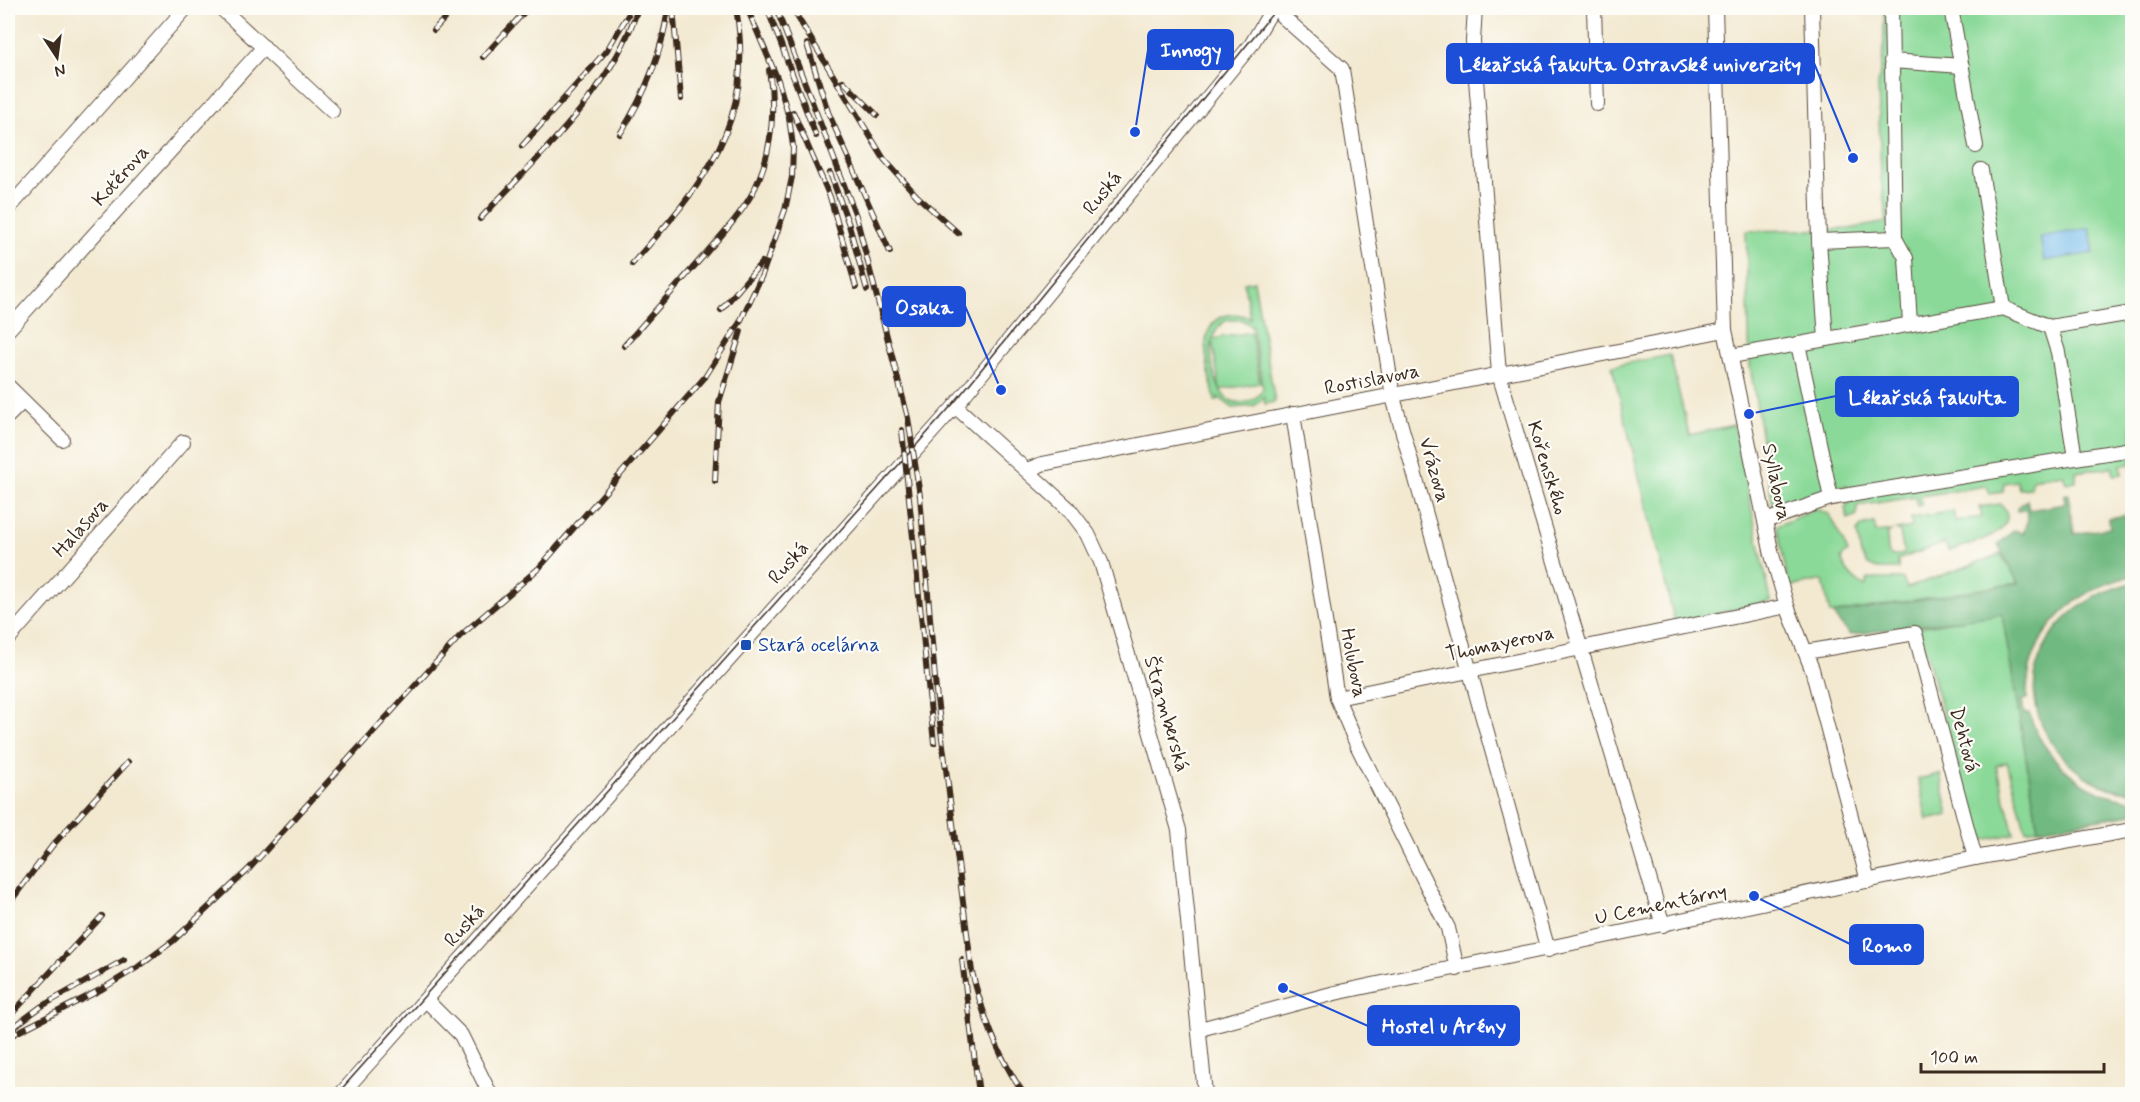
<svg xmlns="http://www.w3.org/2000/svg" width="2140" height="1102" font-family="Mynerve,sans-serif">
  <rect width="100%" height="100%" fill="#fdfcf7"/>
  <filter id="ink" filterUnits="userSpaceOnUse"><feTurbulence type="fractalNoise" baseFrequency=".0167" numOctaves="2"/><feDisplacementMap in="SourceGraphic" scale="12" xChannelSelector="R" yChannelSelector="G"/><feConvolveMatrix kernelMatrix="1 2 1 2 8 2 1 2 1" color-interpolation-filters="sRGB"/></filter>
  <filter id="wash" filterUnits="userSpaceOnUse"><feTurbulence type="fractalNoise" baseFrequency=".008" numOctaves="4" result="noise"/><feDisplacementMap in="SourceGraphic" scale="24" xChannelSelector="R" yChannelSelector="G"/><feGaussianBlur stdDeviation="1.35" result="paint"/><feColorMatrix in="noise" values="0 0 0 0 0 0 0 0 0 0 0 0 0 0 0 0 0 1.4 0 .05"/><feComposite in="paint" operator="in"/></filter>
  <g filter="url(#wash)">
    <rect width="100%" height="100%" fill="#f3e9d1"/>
    <g fill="#8ad998" stroke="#62825b" stroke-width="1.5" fill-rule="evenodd">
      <path d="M1884 8H2132V464L2121 465 2122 474 2114 475 2112 467 2076 472V481L2066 483 2063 474 2032 479 2031 488 2019 489 2017 481 2004 483 2003 492 1990 494 1987 486 1920 496 1921 505 1917 506 1915 497 1857 506V515L1848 519 1845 508 1851 499 1847 485 1773 506 1750 366 1746 231 1849 229 1887 222 1881 178 1878 85 1884 49Z"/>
      <path d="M1254 281 1275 402 1265 404 1264 398 1254 406 1233 408 1218 397V400L1215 401C1211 376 1193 331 1222 317 1232 312 1241 314 1250 318L1244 283ZM1228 320H1242L1252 326 1263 389C1255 403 1241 406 1227 399 1210 383 1202 330 1228 320Z"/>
      <path d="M1251 332 1260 383 1220 390 1212 339Z"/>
      <path d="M1670 355 1689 435 1734 425 1771 601 1675 623 1612 366Z"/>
      <path d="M2001 504C2026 532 1966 545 1949 551L1944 543 1897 560 1899 569H1877L1868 565 1861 555 1857 532 1861 526 1874 523 1876 533 1891 531 1887 534 1888 552 1892 556 1904 554 1900 532 1896 530 1912 527 1911 518 1953 511 1955 521 1982 517 1980 507Z"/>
      <path d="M1816 509 1829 514 1848 552 1841 558C1845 571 1854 580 1865 587L1868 579H1903L1907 588 2001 554 2019 583 1830 614 1823 580 1789 587 1777 526Z"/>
      <path d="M2002 613 2038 829 2026 831 2007 762 1996 766 2014 834 1978 841 1919 627Z"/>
      <path d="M1940 774 1949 815 1927 820 1918 779Z"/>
    </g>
    <g fill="#6fb980" stroke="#55724f" stroke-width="1.5">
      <path d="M2068 494 2074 534 2110 528 2109 518 2128 515 2130 525H2132V576C2073 590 2025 634 2027 699L2022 700 2024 714 2029 713C2044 760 2083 794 2132 800V814L2038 829 2002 614 1850 635 1832 614 2018 583 1998 545 2014 530 2023 533 2028 519 2026 510 2017 511V508L2027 500 2029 510 2065 504 2064 495Z"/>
      <path d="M2132 583V792C2105 791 2079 776 2061 755 2001 683 2050 603 2132 583Z"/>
    </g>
    <path fill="#74bbec" stroke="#587285" stroke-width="1.5" d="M2090 228 2094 253 2044 261 2040 237Z"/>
  </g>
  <g filter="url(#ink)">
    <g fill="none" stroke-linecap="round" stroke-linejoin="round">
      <g stroke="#574739" stroke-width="16">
        <g id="minor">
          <path d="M221 8 332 111"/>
          <path d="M1475 8 1473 41 1499 374 1663 925"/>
          <path d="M1594 8 1597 104"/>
          <path d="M1715 8 1725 330 1772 555 1787 606 1812 669 1868 881"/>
          <path d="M1812 8 1819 241 1826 339"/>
          <path d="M1891 8 1895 238 1906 258 1910 324"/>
          <path d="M1951 8 1976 146"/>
          <path d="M1282 16 1342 69 1393 397 1548 950"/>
          <path d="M1891 61 1962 66"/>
          <path d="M1981 170 2003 308"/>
          <path d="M8 209 186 8"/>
          <path d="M1819 241 1895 238"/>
          <path d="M2050 327 2058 352 2075 458 2132 449"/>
          <path d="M8 330 264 47"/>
          <path d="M1798 344 1831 498"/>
          <path d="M1731 356 2003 308 2050 327 2132 313"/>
          <path d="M8 386 62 439"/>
          <path d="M955 406 1069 509 1088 534 1101 562 1179 830 1205 1094"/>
          <path d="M1293 414 1337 698 1358 747 1448 928 1457 969"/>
          <path d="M8 416 23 401"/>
          <path d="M1027 470 1042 464 1725 330"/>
          <path d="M1765 521 1831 498 2075 458"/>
          <path d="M8 639 183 442"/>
          <path d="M1806 652 1915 633 1975 858"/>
          <path d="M1337 698 1787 606"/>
          <path d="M426 1000 461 1035 490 1094"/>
          <path d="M1200 1029 1335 993 1975 858 2132 830"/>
          <path d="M341 1094 955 406 1251 45 1273 8"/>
        </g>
      </g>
      <use href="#minor" stroke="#fff" stroke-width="14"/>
      <path stroke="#3b2a1e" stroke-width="1.5" d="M337 1094 953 404 1277 8"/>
      <g stroke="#3b2a1e" stroke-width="6">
        <g id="rail">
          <path d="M673 8 681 99"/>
          <path d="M767 8 816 136"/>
          <path d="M776 8 856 216 908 418 920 496 936 691 972 972C983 1016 998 1057 1024 1094"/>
          <path d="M792 8 884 159 917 196 958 233"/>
          <path d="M434 30 454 8"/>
          <path d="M807 44 828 112 890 252"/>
          <path d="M483 57 528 8"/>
          <path d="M843 81 877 115"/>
          <path d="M793 112 830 197 856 287"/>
          <path d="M620 134C645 95 662 54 668 8"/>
          <path d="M522 146 607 50 628 15"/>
          <path d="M830 173 849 225 867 290"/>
          <path d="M480 219C539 155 611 92 638 8"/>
          <path d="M632 264C704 183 756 124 736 8"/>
          <path d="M721 310 762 262"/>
          <path d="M624 346C651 315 679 284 706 253 726 230 748 207 759 179 773 145 775 105 769 70"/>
          <path d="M902 430 934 743"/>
          <path d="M715 481 719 402 741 331"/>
          <path d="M8 905 52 846 128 762"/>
          <path d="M962 960 979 1094"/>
          <path d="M8 1018 102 916"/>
          <path d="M15 1026 42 1006 124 960"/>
          <path d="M8 1037 102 989 138 967 173 941 248 870 460 636 539 568 705 377 740 322 762 275 785 210 792 177 793 146 789 118 778 80 747 8"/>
        </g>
      </g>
      <use href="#rail" stroke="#fdfcf7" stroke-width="4" stroke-dasharray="11" stroke-linecap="butt"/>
    </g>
  </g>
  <rect fill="#1a4fb4" stroke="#fdfcf7" stroke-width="2" x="740" y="639" width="12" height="12" rx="3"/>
  <g text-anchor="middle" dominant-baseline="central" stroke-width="4.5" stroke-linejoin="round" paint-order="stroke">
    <g font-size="20" fill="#3b2a1e" stroke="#fdfcf7">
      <text transform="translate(121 176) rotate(-48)">Kotěrova</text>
      <text transform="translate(1103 193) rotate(-51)">Ruská</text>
      <text transform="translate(1372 380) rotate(-11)">Rostislavova</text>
      <text transform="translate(1547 468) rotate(73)">Kořenského</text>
      <text transform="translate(1434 470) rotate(74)">Vrázova</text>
      <text transform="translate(1776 482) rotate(78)">Syllabova</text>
      <text transform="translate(81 528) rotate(-48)">Halasova</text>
      <text transform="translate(789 563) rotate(-48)">Ruská</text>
      <text transform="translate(1500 644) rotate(-12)">Thomayerova</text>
      <text transform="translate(1353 663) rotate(79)">Holubova</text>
      <text transform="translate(1166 714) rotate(74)">Štramberská</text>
      <text transform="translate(1964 740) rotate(75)">Dehtová</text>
      <text transform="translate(1661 905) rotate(-12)">U Cementárny</text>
      <text transform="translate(465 926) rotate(-48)">Ruská</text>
    </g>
    <g font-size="20" fill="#164399" stroke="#fdfcf7" text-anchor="start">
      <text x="758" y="645">Stará ocelárna</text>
    </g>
  </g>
  <path fill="none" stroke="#1d4ed8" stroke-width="2" d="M1135 132L1148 50M1853 158L1814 63M1001 390L965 306M1749 414L1836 396M1754 896L1850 944M1283 988L1368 1026"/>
  <g fill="#1d4ed8" stroke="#fdfcf7" stroke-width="2">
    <circle cx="1135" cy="132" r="6"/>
    <circle cx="1853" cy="158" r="6"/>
    <circle cx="1001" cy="390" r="6"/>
    <circle cx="1749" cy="414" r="6"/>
    <circle cx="1754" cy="896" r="6"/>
    <circle cx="1283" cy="988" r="6"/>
  </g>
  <g fill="#1d4ed8" stroke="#1d4ed8" stroke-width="2">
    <rect x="1148" y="30" width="85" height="39" rx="6"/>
    <rect x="1447" y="44" width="367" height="39" rx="6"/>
    <rect x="883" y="287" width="82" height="39" rx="6"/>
    <rect x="1836" y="377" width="182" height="39" rx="6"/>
    <rect x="1850" y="925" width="73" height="39" rx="6"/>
    <rect x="1368" y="1006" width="151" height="39" rx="6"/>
  </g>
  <g font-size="21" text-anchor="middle" font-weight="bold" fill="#fff">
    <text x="1191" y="57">Innogy</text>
    <text x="1630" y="71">Lékařská fakulta Ostravské univerzity</text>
    <text x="924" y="314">Osaka</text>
    <text x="1927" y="404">Lékařská fakulta</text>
    <text x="1887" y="952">Romo</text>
    <text x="1444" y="1033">Hostel u Arény</text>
  </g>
  <rect width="2140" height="1102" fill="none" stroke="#fdfcf7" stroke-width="30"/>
  <g transform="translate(57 57) rotate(167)" stroke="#fdfcf7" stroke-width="4.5" paint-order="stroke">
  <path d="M0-4.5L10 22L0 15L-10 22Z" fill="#3b2a1e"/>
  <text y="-9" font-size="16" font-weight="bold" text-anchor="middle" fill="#3b2a1e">N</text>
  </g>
  <path d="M1921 1063v9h183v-9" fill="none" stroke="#3b2a1e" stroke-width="3"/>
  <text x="1930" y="1063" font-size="18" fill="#3b2a1e" stroke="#fdfcf7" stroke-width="4.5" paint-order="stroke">100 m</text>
</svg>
